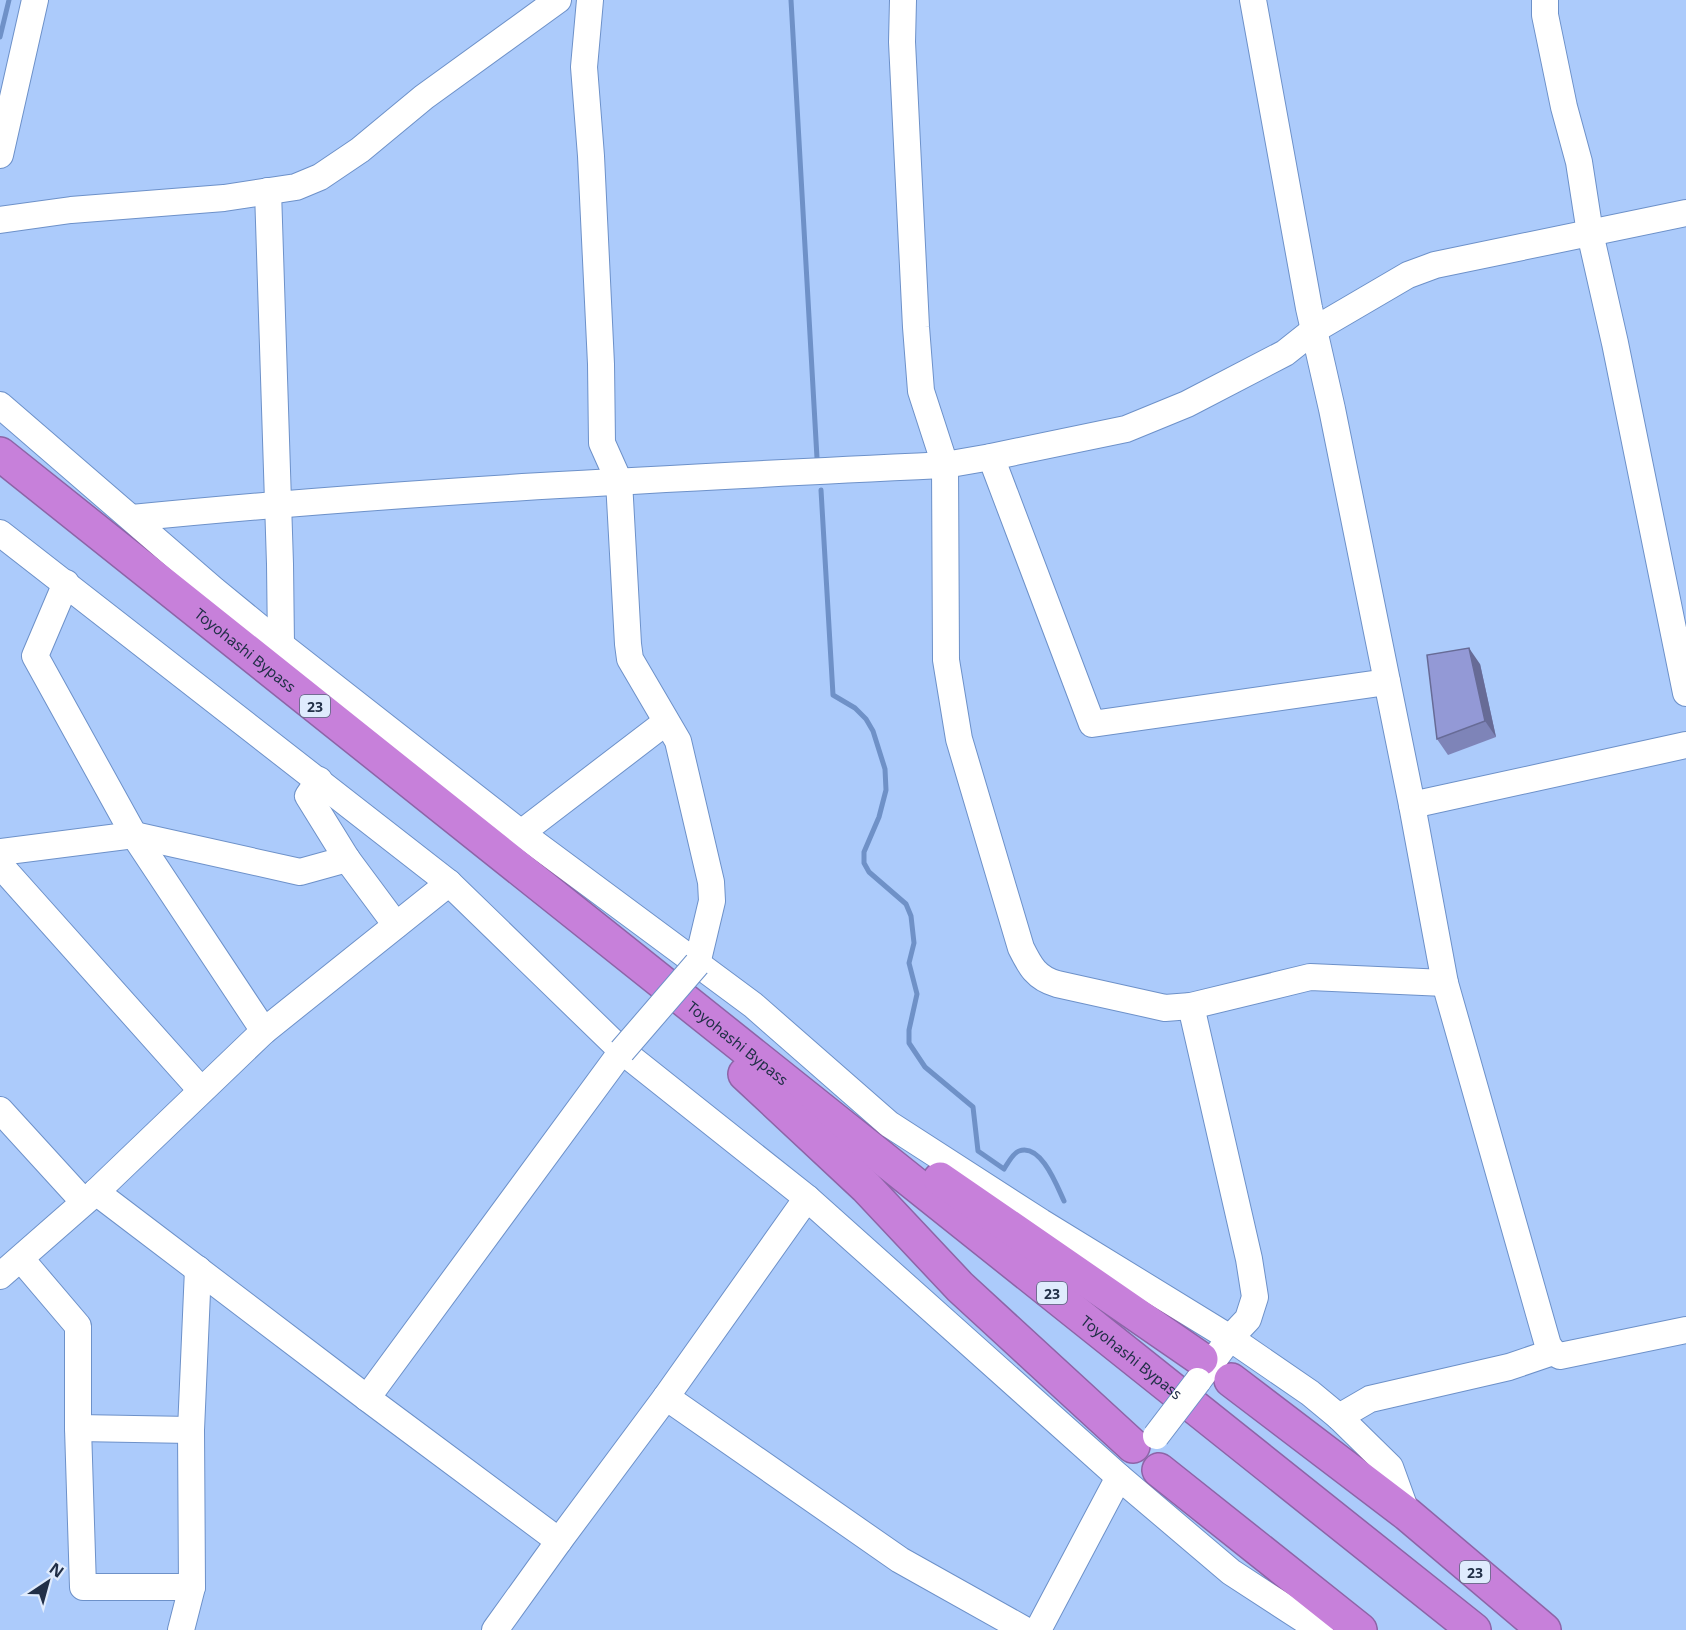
<svg xmlns="http://www.w3.org/2000/svg" width="1686" height="1630" font-family="'Noto Sans',sans-serif">
  <rect width="100%" height="100%" fill="#accbfb"/>
  <g fill="none" stroke-linecap="round" stroke-linejoin="round">
    <g stroke="#6f91c7" stroke-width="5">
      <path d="M791 0 817 458"/>
      <path d="M0 37 9 0"/>
      <path d="M821 490 833 695 855 708 866 719 873 731 885 769 886 790 879 817 864 852V863L869 872 906 904 911 916 914 943 909 963 917 994 909 1030V1043L925 1067 973 1107 978 1151 1004 1169C1008 1163 1013 1153 1019 1151 1041 1143 1057 1186 1064 1201"/>
    </g>
    <g stroke="#6d91c9" stroke-width="28">
      <g id="minor">
        <path d="M590 0 584 67 591 156 601 364 602 443 619 481 628 644 630 659 678 741 711 882 712 901 697 964"/>
        <path d="M903 0 902 42 916 327 921 391 945 465 946 660 959 739 1021 948C1030 966 1036 978 1057 984L1165 1008 1191 1006 1310 977 1445 983"/>
        <path d="M1253 0 1309 308 1332 409 1412 805 1445 983 1548 1345 1553 1352 1560 1356 1686 1330"/>
        <path d="M1545 0V15L1564 107 1579 162 1590 233 1615 343 1686 693"/>
        <path d="M0 155 35 0"/>
        <path d="M268 191 280 564 281 645"/>
        <path d="M0 220 71 210 224 198 296 187 320 177 360 150 424 97 558 0"/>
        <path d="M0 405 214 590 281 645 521 833 753 1005 889 1124 1041 1222 1230 1338 1310 1393 1339 1417 1390 1467 1407 1514"/>
        <path d="M991 457 1092 724 1387 682"/>
        <path d="M132 518C402 491 674 478 945 465L991 457 1126 429 1187 404 1285 353 1314 330 1408 275 1435 265 1686 213"/>
        <path d="M0 533 449 883 622 1051 807 1198 1119 1477 1231 1572 1320 1630"/>
        <path d="M66 583 35 656 134 835 264 1031"/>
        <path d="M319 780 308 796 347 859 396 925"/>
        <path d="M1412 805 1686 745"/>
        <path d="M521 833 666 722"/>
        <path d="M0 852 134 835 300 872 347 859"/>
        <path d="M0 865 201 1090"/>
        <path d="M1191 1006 1249 1259 1255 1297 1248 1319 1230 1338 1198 1381"/>
        <path d="M0 1110 84 1202"/>
        <path d="M96 1192 367 1398 559 1541"/>
        <path d="M21 1259 78 1326V1428L83 1587H192"/>
        <path d="M0 1276 96 1192 264 1031 449 883"/>
        <path d="M666 1397 900 1560 1025 1630"/>
        <path d="M367 1398 622 1051"/>
        <path d="M1339 1417 1370 1399 1509 1367 1553 1352"/>
        <path d="M78 1428 191 1430"/>
        <path d="M181 1630 192 1587 191 1430 198 1269"/>
        <path d="M495 1630 559 1541 666 1397 807 1198"/>
        <path d="M1038 1630 1119 1477"/>
      </g>
    </g>
    <g stroke="#8d64a7" stroke-width="36">
      <g id="highway">
        <path id="s1" d="M0 454 1474 1630"/>
        <path d="M745 1074 866 1187 960 1287 1133 1446"/>
        <path d="M940 1179 1201 1359"/>
        <path d="M1231 1380 1407 1514 1544 1630"/>
        <path d="M1159 1470 1360 1630"/>
      </g>
    </g>
    <use href="#minor" stroke="#fff" stroke-width="26"/>
    <use href="#highway" stroke="#c780da" stroke-width="33"/>
    <g stroke="#6d91c9" stroke-width="28" stroke-linecap="butt">
      <g id="minor-bridge">
        <path d="M622 1051 697 964"/>
        <path d="M1156 1436 1198 1381"/>
      </g>
    </g>
    <use href="#minor-bridge" stroke="#fff" stroke-width="26"/>
  </g>
  <path fill="#7e84b8" d="M1480 664 1496 737 1448 755 1437 739Z"/>
  <path fill="#676b96" d="M1469 648 1480 664 1496 737 1485 721Z"/>
  <path fill="#9399d6" stroke="#676b96" stroke-width="1.5" d="M1469 648 1485 721 1437 739 1427 655Z"/>
  <g text-anchor="middle" dominant-baseline="central" stroke-width="4.5" stroke-linejoin="round" paint-order="stroke">
    <g fill="#dfebfd" stroke="#5a677e" stroke-width="1.5">
      <rect x="300" y="695" width="30" height="22" rx="4.5"/>
      <rect x="1037" y="1282" width="30" height="22" rx="4.5"/>
      <rect x="1460" y="1561" width="30" height="22" rx="4.5"/>
    </g>
    <g font-size="14" font-weight="bold" fill="#212f47">
      <text x="315" y="706">23</text>
      <text x="1052" y="1293">23</text>
      <text x="1475" y="1572">23</text>
    </g>
    <g font-size="15" fill="#212f47" stroke="#dfebfd">
      <text stroke="none"><textPath href="#s1" startOffset="314">Toyohashi Bypass</textPath></text>
      <text stroke="none"><textPath href="#s1" startOffset="944">Toyohashi Bypass</textPath></text>
      <text stroke="none"><textPath href="#s1" startOffset="1448">Toyohashi Bypass</textPath></text>
    </g>
  </g>
  <g transform="translate(48 1582) rotate(36)" stroke="#dfebfd" stroke-width="4.5" paint-order="stroke">
  <path d="M0-4.5L10 22L0 15L-10 22Z" fill="#212f47"/>
  <text y="-9" font-size="16" font-weight="bold" text-anchor="middle" fill="#212f47">N</text>
  </g>
</svg>
